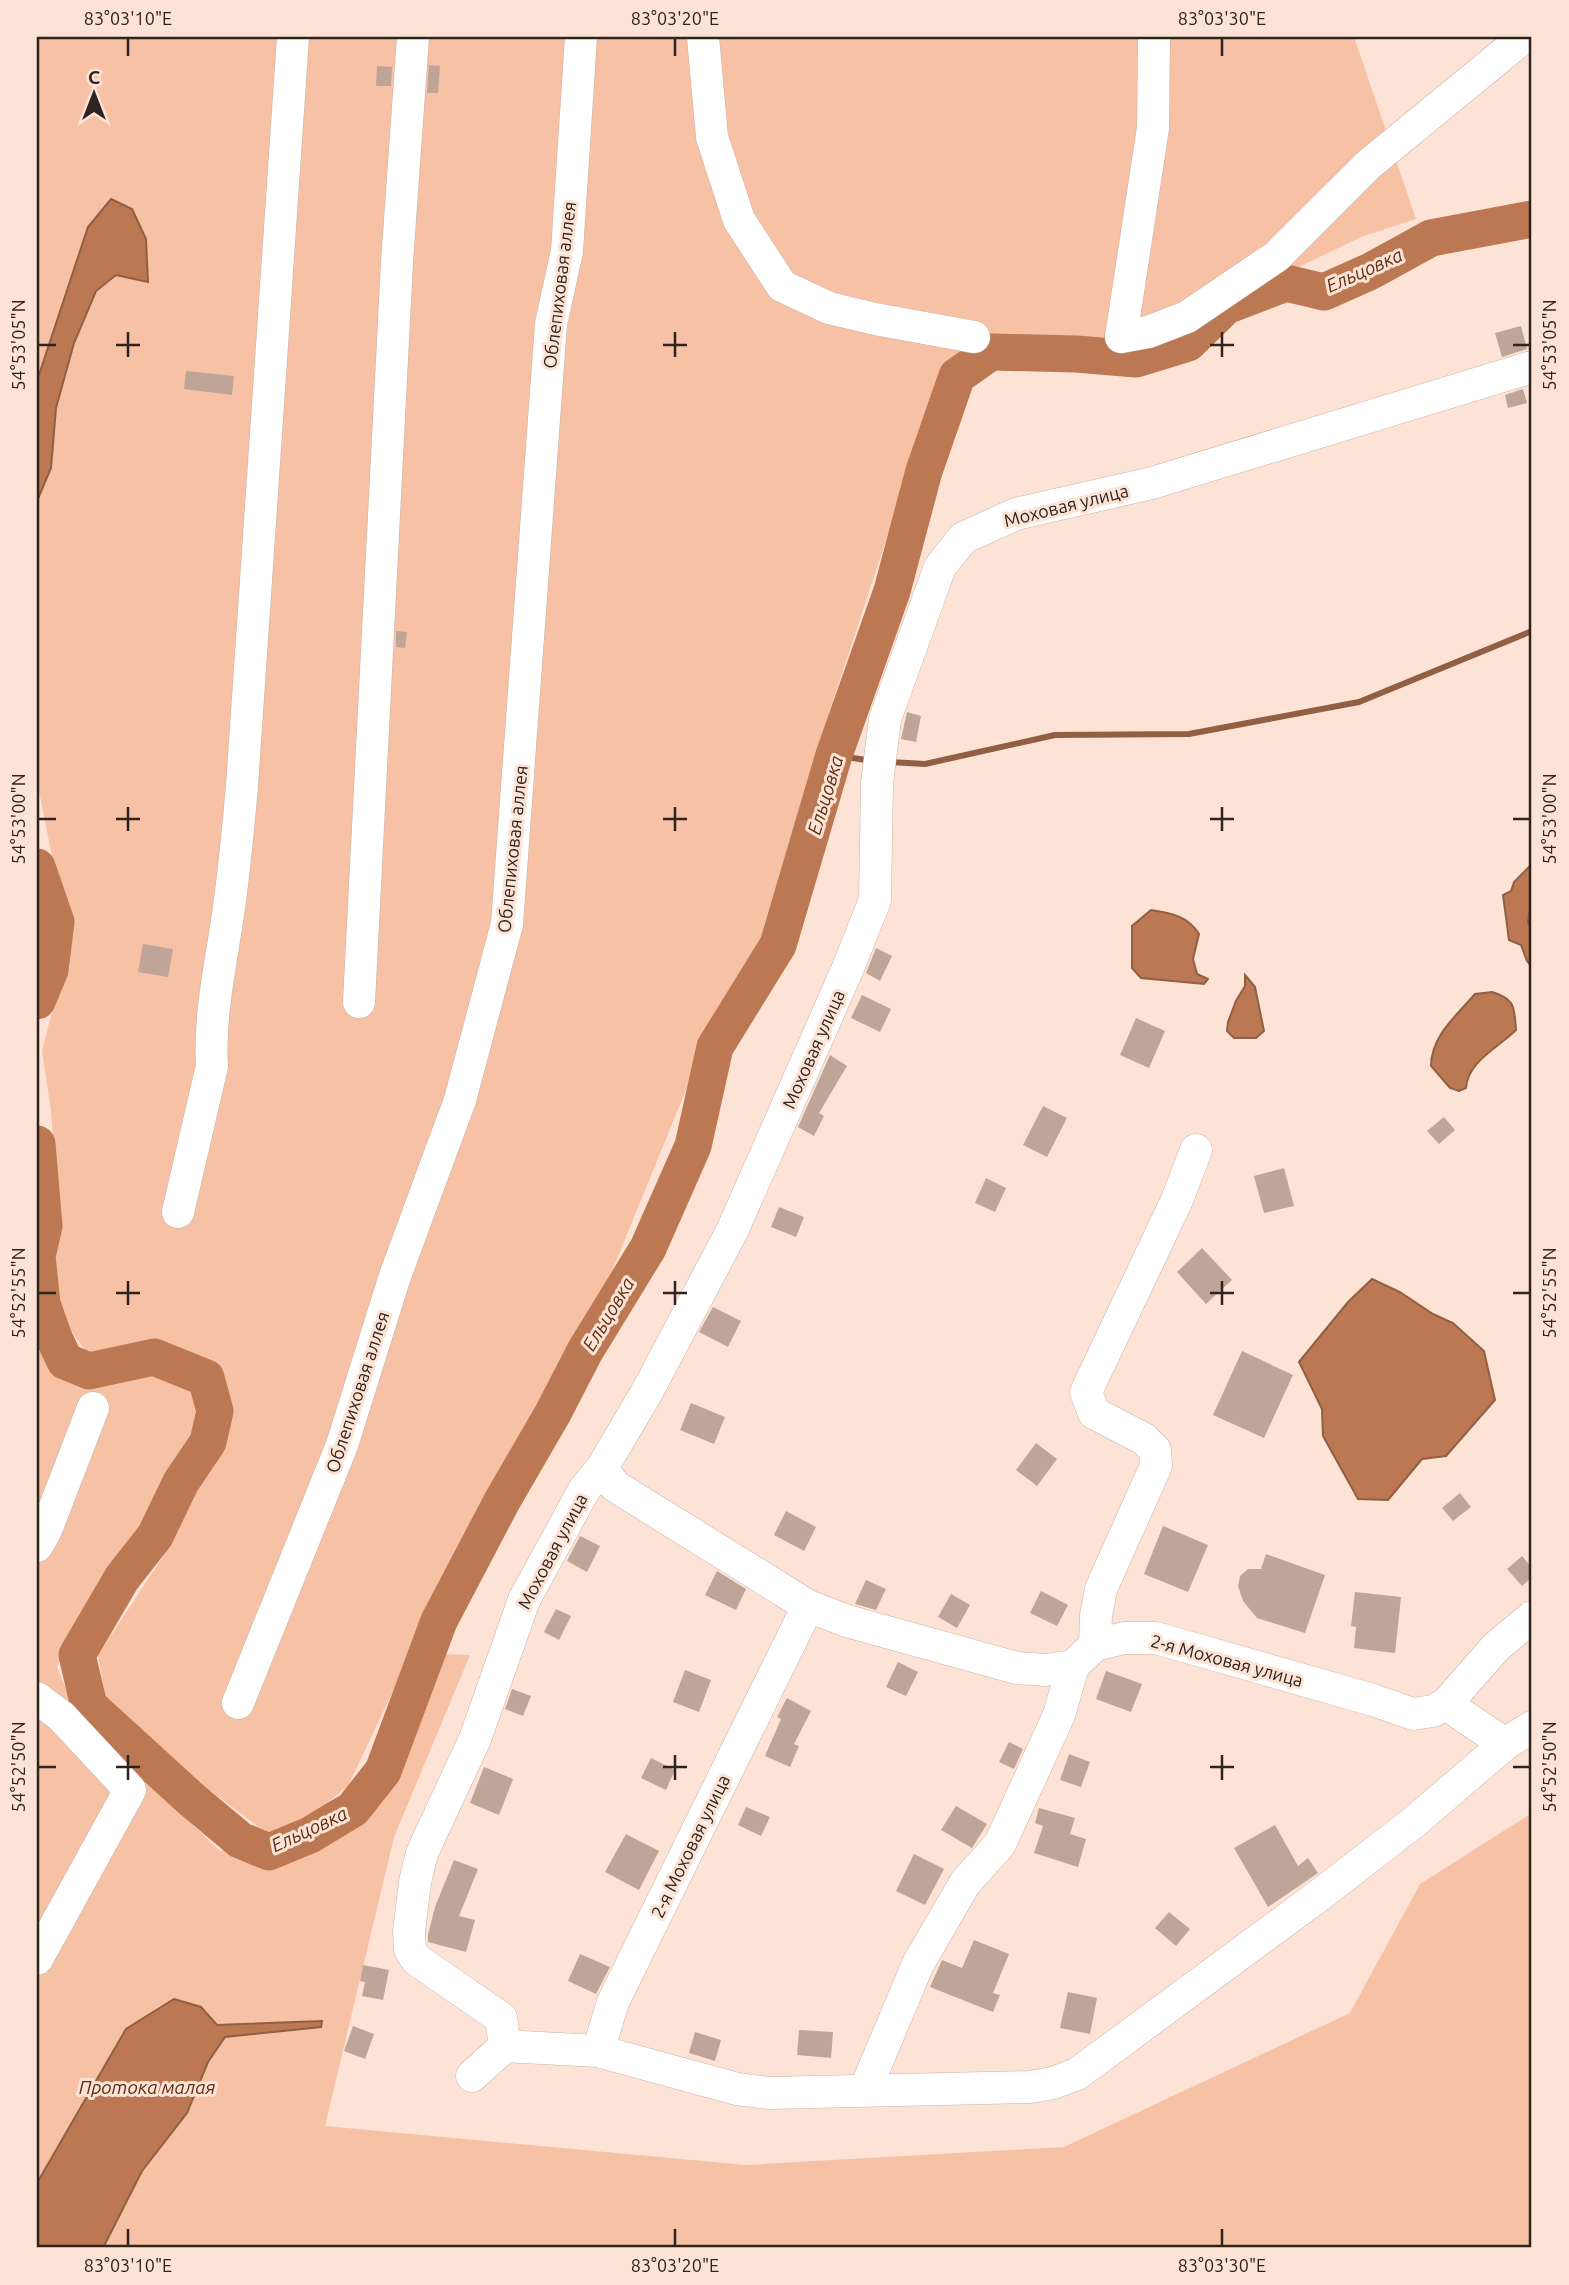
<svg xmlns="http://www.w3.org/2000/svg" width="1569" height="2285" font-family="Ubuntu,sans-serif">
  <rect width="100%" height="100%" fill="#fde3d5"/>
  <g fill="#f6c1a5">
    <path d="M37 37H1354L1416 219 1361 237 1270 281 1114 344 989 339 942 371 819 743 770 929 710 1031 612 1271 447 1577 348 1786 313 1814 267 1833 183 1770 105 1696 98 1655 168 1549 233 1413 211 1363 152 1340 90 1357 62 1318 54 1269 59 1220 51 1111 42 1051 63 968 71 924 54 866 37 781Z"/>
    <path d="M37 1314 50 1349 64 1376 88 1386 154 1370 197 1388 206 1410 198 1438 177 1468 131 1544 89 1603 57 1667 77 1715 220 1851 303 1831 381 1768 443 1654 470 1655 394 1837 325 2126 746 2165 1064 2147 1350 2013 1420 1884 1532 1813V2248H103L142 2171 187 2113 208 2062 225 2037 321 2027 322 2022 217 2025 201 2007 126 2029 37 2183Z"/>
  </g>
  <g fill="#bb7853" stroke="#915f43" stroke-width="2">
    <path d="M111 199 132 209 146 239 148 282 116 275 96 291 74 343 56 408 51 468 37 501V381L88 227Z"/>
    <path d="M1532 864V897L1528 922 1532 932V967L1527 961 1521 945 1509 940 1503 895 1511 891 1514 882Z"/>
    <path d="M1151 910C1171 913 1188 916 1199 934L1193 959 1197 974 1208 979 1204 984 1141 978 1132 968V926Z"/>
    <path d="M1245 975 1255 987 1264 1031 1256 1038H1234L1227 1031 1228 1022 1236 1001 1245 986Z"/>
    <path d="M1492 992C1516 999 1514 1008 1516 1030 1499 1047 1468 1061 1466 1088L1459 1091 1450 1088 1431 1066C1431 1036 1457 1015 1475 994Z"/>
    <path d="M1372 1279 1400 1292 1433 1314 1453 1323 1484 1351 1495 1400 1446 1456 1422 1459 1388 1500 1358 1499 1323 1436 1322 1409 1299 1362 1348 1302Z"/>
    <path d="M174 1999 201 2007 217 2025 322 2021 321 2027 225 2037 208 2062 187 2113 142 2171 103 2248H37V2183L126 2029Z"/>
  </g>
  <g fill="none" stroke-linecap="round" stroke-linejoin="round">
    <g stroke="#915f43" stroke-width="6">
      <path d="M834 755 872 761"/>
      <path d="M890 762 925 764 1055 735 1189 734 1359 702 1532 631"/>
    </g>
    <g stroke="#bb7853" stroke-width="37">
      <path d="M37 867 56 922 50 970 37 1001"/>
      <path d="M37 1144 44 1226 37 1256 42 1304 54 1338 65 1361 89 1371 154 1357 206 1378 215 1411 208 1442 181 1482 155 1536 122 1578 77 1655 89 1706 191 1799 240 1840 269 1852 310 1835 353 1809 383 1771 439 1621 502 1501 553 1413 585 1351 648 1248 693 1146 715 1047 778 945 834 755 892 591 924 471 957 376 991 352 1076 354 1136 359 1188 343 1226 306 1286 283 1324 292 1371 271 1431 238 1532 219"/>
    </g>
  </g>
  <g fill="#bea598">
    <path d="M429 65 440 66 438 93H427Z"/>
    <path d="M377 66 392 67 391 86H376Z"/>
    <path d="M1521 326 1527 349 1502 357 1495 333Z"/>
    <path d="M186 371 234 376 232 395 184 389Z"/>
    <path d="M1523 389 1527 403 1508 408 1505 395Z"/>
    <path d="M396 631 407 632 405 648 396 647Z"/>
    <path d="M907 712 921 716 916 742 901 739Z"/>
    <path d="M143 944 173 949 168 977 138 972Z"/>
    <path d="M876 948 892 956 880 981 866 973Z"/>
    <path d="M862 995 891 1009 880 1032 851 1018Z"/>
    <path d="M1136 1018 1165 1031 1149 1068 1120 1055Z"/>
    <path d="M830 1055 847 1066 819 1113 824 1116 814 1136 798 1127Z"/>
    <path d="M1043 1106 1067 1118 1047 1157 1023 1145Z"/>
    <path d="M1444 1117 1455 1130 1439 1144 1427 1131Z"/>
    <path d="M1284 1168 1294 1206 1264 1213 1254 1176Z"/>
    <path d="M986 1178 1006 1188 995 1212 975 1203Z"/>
    <path d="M779 1207 804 1217 796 1237 771 1227Z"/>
    <path d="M1202 1248 1232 1280 1206 1304 1177 1272Z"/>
    <path d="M713 1307 741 1321 728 1347 699 1332Z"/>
    <path d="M1242 1351 1293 1375 1264 1438 1213 1415Z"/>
    <path d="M691 1403 725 1417 714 1444 680 1430Z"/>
    <path d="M1036 1443 1057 1459 1037 1486 1016 1470Z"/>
    <path d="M1460 1493 1471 1507 1453 1521 1442 1508Z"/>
    <path d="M786 1511 816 1527 804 1551 774 1535Z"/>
    <path d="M1163 1526 1208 1545 1188 1592 1144 1574Z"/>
    <path d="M580 1536 600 1546 587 1572 567 1561Z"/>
    <path d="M1266 1554 1325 1575 1305 1633 1257 1618 1243 1601 1238 1586 1240 1576 1248 1569H1261Z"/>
    <path d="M1522 1556 1532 1568V1577L1522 1586 1507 1569Z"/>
    <path d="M717 1571 746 1589 736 1610 705 1595Z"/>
    <path d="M866 1580 886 1589 876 1610 855 1604Z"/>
    <path d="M1041 1591 1068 1605 1057 1626 1030 1613Z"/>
    <path d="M1355 1592 1401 1597 1395 1653 1354 1648 1356 1627 1351 1626Z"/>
    <path d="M951 1594 970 1605 957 1628 938 1617Z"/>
    <path d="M556 1609 571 1616 559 1640 544 1632Z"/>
    <path d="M898 1662 918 1672 906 1696 886 1687Z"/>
    <path d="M685 1670 711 1680 699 1712 673 1702Z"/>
    <path d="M1106 1671 1142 1684 1131 1712 1096 1699Z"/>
    <path d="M512 1689 531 1696 523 1716 505 1709Z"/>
    <path d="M787 1698 811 1711 794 1744 799 1746 790 1767 765 1756 781 1719 777 1717Z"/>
    <path d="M1009 1742 1023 1749 1014 1769 999 1762Z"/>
    <path d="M1069 1754 1090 1762 1081 1787 1060 1780Z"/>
    <path d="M651 1758 675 1770 666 1790 641 1778Z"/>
    <path d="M484 1767 513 1779 499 1815 470 1803Z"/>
    <path d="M956 1806 987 1824 972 1848 941 1830Z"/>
    <path d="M746 1807 770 1817 761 1836 738 1825Z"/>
    <path d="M1039 1808 1075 1818 1070 1834 1086 1839 1078 1867 1034 1853 1043 1826 1035 1823Z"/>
    <path d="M1275 1825 1298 1866 1308 1858 1318 1873 1268 1907 1234 1848Z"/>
    <path d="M626 1834 659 1851 639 1890 605 1872Z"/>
    <path d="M914 1854 944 1869 925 1905 896 1891Z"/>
    <path d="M454 1860 478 1869 459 1916 475 1920 466 1952 428 1942V1935L435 1907Z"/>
    <path d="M1169 1912 1190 1929 1176 1946 1155 1928Z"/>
    <path d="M974 1940 1009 1954 993 1993 1000 1995 993 2012 930 1987 942 1960 962 1968Z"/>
    <path d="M580 1954 610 1967 596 1994 568 1981Z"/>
    <path d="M363 1965 389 1970 383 2000 362 1996 365 1982 360 1981Z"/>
    <path d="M1068 1992 1097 1998 1090 2034 1060 2028Z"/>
    <path d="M353 2026 374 2034 365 2059 344 2051Z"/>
    <path d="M799 2030 833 2032 831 2058 797 2055Z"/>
    <path d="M695 2032 721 2040 715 2061 689 2053Z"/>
  </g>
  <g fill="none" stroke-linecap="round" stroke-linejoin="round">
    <g stroke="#cbb2a4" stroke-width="33">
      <g id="minor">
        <path d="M703 37 712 137 739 220 782 286 829 308 875 319 974 337"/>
        <path d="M1154 37 1153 128 1121 337 1148 332 1187 317 1277 256 1368 165 1524 37"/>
        <path d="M359 1002 397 262 413 37"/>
        <path d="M178 1212 212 1066C209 1017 220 968 227 921 234 876 238 831 242 786L293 37"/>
        <path d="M602 1468 615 1486 808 1606 847 1621 1017 1668 1045 1670 1073 1666 1095 1645 1124 1638H1156L1373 1700 1413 1714 1433 1711 1446 1704 1496 1647 1532 1617"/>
        <path d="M37 1546 46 1530 93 1408"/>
        <path d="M1095 1645 1096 1615 1101 1589 1156 1466 1155 1450 1144 1439 1094 1413 1086 1392 1177 1200 1196 1150"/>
        <path d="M37 1698 61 1716 130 1790 37 1959"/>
        <path d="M238 1703 342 1445 395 1276 460 1100 507 924 551 324 567 251 581 37"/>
        <path d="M1446 1704 1505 1744"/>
        <path d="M505 2046 501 2018 417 1960 410 1950 409 1931 415 1882 422 1853 475 1739 524 1600 584 1490 602 1468 648 1390 732 1231 848 968 875 900 877 783 885 719 940 567 963 538 1016 514 1152 483 1532 367"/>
        <path d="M598 2051 613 2002 808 1606"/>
        <path d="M472 2076 505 2046 598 2051 737 2089 770 2093 1030 2087 1053 2083 1077 2074 1321 1894 1414 1822 1505 1744 1532 1727"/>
        <path d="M865 2090 918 1964 965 1883 1000 1844 1059 1715 1073 1666"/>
      </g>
    </g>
    <use href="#minor" stroke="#fff" stroke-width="32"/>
  </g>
  <path fill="none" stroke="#2e241f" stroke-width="2.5" d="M128 38V56M675 38V56M1222 38V56M128 332V357M675 332V357M1222 332V357M38 345H56M116 345H140M663 345H687M1210 345H1234M1513 345H1530M128 807V831M675 807V831M1222 807V831M38 819H56M116 819H140M663 819H687M1210 819H1234M1513 819H1530M128 1281V1305M675 1281V1305M1222 1281V1305M38 1293H56M116 1293H140M663 1293H687M1210 1293H1234M1513 1293H1530M128 1755V1780M675 1755V1780M1222 1755V1780M38 1767H56M116 1767H140M663 1767H687M1210 1767H1234M1513 1767H1530M128 2229V2246M675 2229V2246M1222 2229V2246"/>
  <g text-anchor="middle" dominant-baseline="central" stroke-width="6" stroke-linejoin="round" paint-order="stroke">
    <g font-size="18" fill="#2e241f" stroke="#fde3d5">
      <text transform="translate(559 285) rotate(-83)">Облепиховая аллея</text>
      <text transform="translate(1066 505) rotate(-14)">Моховая улица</text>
      <text transform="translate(512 849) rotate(-84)">Облепиховая аллея</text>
      <text transform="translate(813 1049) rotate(-66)">Моховая улица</text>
      <text transform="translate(357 1392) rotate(-72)">Облепиховая аллея</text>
      <text transform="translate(552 1551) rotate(-62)">Моховая улица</text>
      <text transform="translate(1227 1660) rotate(15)">2-я Моховая улица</text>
      <text transform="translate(690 1846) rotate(-64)">2-я Моховая улица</text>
    </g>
    <g font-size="19" font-style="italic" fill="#5d2f13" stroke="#fde3d5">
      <text transform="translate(1364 270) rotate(-24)">Ельцовка</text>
      <text transform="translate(825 795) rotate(-73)">Ельцовка</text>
      <text transform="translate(608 1314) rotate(-59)">Ельцовка</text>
      <text transform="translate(309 1829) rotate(-25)">Ельцовка</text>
      <text x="147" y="2087">Протока малая</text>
    </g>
  </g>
  <rect width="1569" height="2285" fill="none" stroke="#fde3d5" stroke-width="77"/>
  <g transform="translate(94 94)" stroke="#fde3d5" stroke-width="5" paint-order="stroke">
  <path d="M0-5L12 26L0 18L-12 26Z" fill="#2e241f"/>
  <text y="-10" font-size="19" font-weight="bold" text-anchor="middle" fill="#2e241f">С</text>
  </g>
  <rect x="38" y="38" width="1492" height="2208" fill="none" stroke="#2e241f" stroke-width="2.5"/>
  <g font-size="18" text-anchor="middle" fill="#2e241f">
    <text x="128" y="25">83°03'10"E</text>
    <text x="675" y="25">83°03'20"E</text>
    <text x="1222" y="25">83°03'30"E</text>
    <text transform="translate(19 345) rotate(-90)" y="6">54°53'05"N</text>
    <text transform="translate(1550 345) rotate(-90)" y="6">54°53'05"N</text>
    <text transform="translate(19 819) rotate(-90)" y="6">54°53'00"N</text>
    <text transform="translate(1550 819) rotate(-90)" y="6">54°53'00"N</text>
    <text transform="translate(19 1293) rotate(-90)" y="6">54°52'55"N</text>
    <text transform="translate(1550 1293) rotate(-90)" y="6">54°52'55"N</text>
    <text transform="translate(19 1767) rotate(-90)" y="6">54°52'50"N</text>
    <text transform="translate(1550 1767) rotate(-90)" y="6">54°52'50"N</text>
    <text x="128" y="2272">83°03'10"E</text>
    <text x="675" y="2272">83°03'20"E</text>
    <text x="1222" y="2272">83°03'30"E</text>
  </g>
</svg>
